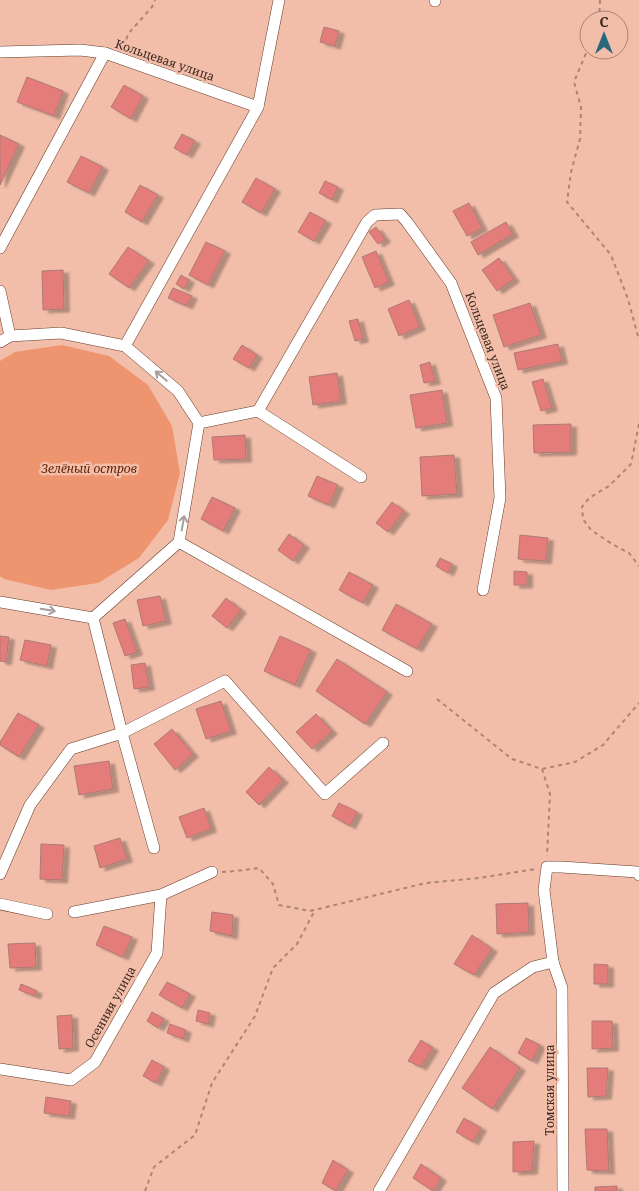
<svg xmlns="http://www.w3.org/2000/svg" width="639" height="1191" font-family="'Noto Serif',serif">
  <defs>
    <filter id="shadow"><feDropShadow dx="5.5" dy="3" stdDeviation="1" flood-color="#0004"/></filter>
  </defs>
  <rect width="100%" height="100%" fill="#f2bea9"/>
  <path fill="#ee946f" d="M62 345 109 356 148 385 172 426 180 473 168 520 139 558 98 583 51 590 4 579 0 576V361L15 352Z"/>
  <g fill="#e47c79" stroke="#af7976" filter="url(#shadow)">
    <path d="M324 27 339 31 335 46 320 42Z"/>
    <path d="M27 77 63 91 54 116 17 102Z"/>
    <path d="M124 85 143 96 131 119 111 107Z"/>
    <path d="M182 134 195 141 187 155 174 148Z"/>
    <path d="M0 135 19 144 0 185Z"/>
    <path d="M81 156 103 167 89 193 67 182Z"/>
    <path d="M256 178 275 189 261 213 242 202Z"/>
    <path d="M325 181 338 187 332 200 319 193Z"/>
    <path d="M140 185 158 195 142 222 125 212Z"/>
    <path d="M469 203 482 228 467 236 453 211Z"/>
    <path d="M310 212 326 221 314 241 298 232Z"/>
    <path d="M506 222 513 234 478 255 471 242Z"/>
    <path d="M376 227 385 239 378 244 369 232Z"/>
    <path d="M206 242 225 251 208 285 189 275Z"/>
    <path d="M128 247 149 261 129 288 109 274Z"/>
    <path d="M376 251 389 282 375 288 362 257Z"/>
    <path d="M499 258 514 279 497 291 482 270Z"/>
    <path d="M63 270 64 309 43 310 42 271Z"/>
    <path d="M181 275 189 280 184 289 176 284Z"/>
    <path d="M173 288 192 296 187 306 168 298Z"/>
    <path d="M409 300 420 327 399 336 388 309Z"/>
    <path d="M530 303 541 335 504 347 493 315Z"/>
    <path d="M358 319 363 339 355 341 349 321Z"/>
    <path d="M558 344 562 361 518 370 514 353Z"/>
    <path d="M242 345 257 355 249 368 233 359Z"/>
    <path d="M430 362 435 381 424 383 420 365Z"/>
    <path d="M337 373 341 401 313 405 309 377Z"/>
    <path d="M543 379 552 408 541 411 532 382Z"/>
    <path d="M442 390 447 423 416 428 410 395Z"/>
    <path d="M571 424V452L534 453 533 425Z"/>
    <path d="M245 435 246 459 214 460 212 437Z"/>
    <path d="M454 455 457 494 422 496 420 457Z"/>
    <path d="M317 476 338 485 329 505 308 496Z"/>
    <path d="M212 497 235 508 223 531 201 519Z"/>
    <path d="M392 502 404 511 388 532 376 523Z"/>
    <path d="M289 534 304 545 293 561 278 550Z"/>
    <path d="M520 535 548 538 546 561 518 559Z"/>
    <path d="M440 558 452 564 448 573 436 566Z"/>
    <path d="M514 571 527 572V585H514Z"/>
    <path d="M349 572 373 585 363 603 339 590Z"/>
    <path d="M160 596 166 621 143 626 137 600Z"/>
    <path d="M226 598 241 610 227 628 212 616Z"/>
    <path d="M396 604 432 624 417 649 382 630Z"/>
    <path d="M125 619 137 652 125 656 113 623Z"/>
    <path d="M0 636 9 637 6 662 0 661Z"/>
    <path d="M280 636 311 650 295 685 264 671Z"/>
    <path d="M25 640 51 645 47 666 20 660Z"/>
    <path d="M337 659 387 692 365 724 316 691Z"/>
    <path d="M145 663 149 687 134 689 131 665Z"/>
    <path d="M221 701 231 731 206 739 196 709Z"/>
    <path d="M18 713 39 725 19 757 0 745V742Z"/>
    <path d="M316 714 332 731 312 749 296 732Z"/>
    <path d="M172 729 193 754 175 770 154 744Z"/>
    <path d="M109 761 113 789 79 795 74 766Z"/>
    <path d="M269 767 283 780 259 805 246 792Z"/>
    <path d="M339 803 357 812 350 826 332 816Z"/>
    <path d="M204 808 211 829 187 838 179 817Z"/>
    <path d="M120 838 127 859 100 868 94 846Z"/>
    <path d="M41 844 64 845 62 880 40 879Z"/>
    <path d="M528 903 529 932 497 934 496 904Z"/>
    <path d="M212 912 233 915 232 936 210 931Z"/>
    <path d="M104 926 132 937 123 957 96 945Z"/>
    <path d="M472 935 492 949 474 975 454 964Z"/>
    <path d="M35 943 36 967 10 968 8 944Z"/>
    <path d="M594 964 608 965V984H594Z"/>
    <path d="M167 982 190 994 182 1008 159 995Z"/>
    <path d="M21 984 37 991 35 996 19 990Z"/>
    <path d="M198 1010 210 1013 208 1024 196 1021Z"/>
    <path d="M152 1012 164 1019 158 1028 147 1021Z"/>
    <path d="M72 1015 73 1048 59 1049 57 1016Z"/>
    <path d="M592 1021H612L613 1048 592 1049Z"/>
    <path d="M170 1024 186 1030 183 1039 167 1033Z"/>
    <path d="M526 1038 540 1045 532 1061 518 1053Z"/>
    <path d="M421 1040 433 1048 421 1067 408 1061Z"/>
    <path d="M490 1047 520 1068 492 1109 462 1088Z"/>
    <path d="M152 1060 164 1067 156 1083 143 1076Z"/>
    <path d="M587 1068H608L606 1096 588 1097Z"/>
    <path d="M46 1097 71 1101 69 1116 44 1113Z"/>
    <path d="M464 1118 481 1128 473 1142 456 1132Z"/>
    <path d="M585 1129H607L609 1171 587 1170Z"/>
    <path d="M534 1141 532 1171 513 1172V1142Z"/>
    <path d="M333 1160 348 1170 336 1191 322 1183Z"/>
    <path d="M421 1164 441 1178 433 1191 413 1178Z"/>
    <path d="M617 1186V1191H595V1187Z"/>
  </g>
  <g fill="none" stroke-linecap="round" stroke-linejoin="round">
    <g stroke="#653a28" stroke-width="12">
      <g id="street">
        <path d="M435 0V1"/>
        <path d="M0 52 80 50 105 53 258 107"/>
        <path d="M0 248 105 53"/>
        <path d="M0 291 10 336"/>
        <path d="M0 342 10 336 61 333 125 346 178 391 199 423 179 542 93 618 0 602"/>
        <path d="M125 346 258 107 279 0"/>
        <path d="M258 411 367 222 375 215 400 214 407 222 451 283 496 398 500 498 483 590"/>
        <path d="M199 423 258 411 361 477"/>
        <path d="M179 542 407 671"/>
        <path d="M93 618 122 733 154 848"/>
        <path d="M0 874 30 805 71 749 122 733 225 681 325 794 383 743"/>
        <path d="M0 904 47 914"/>
        <path d="M74 912 161 895 212 872"/>
        <path d="M553 962 562 988 563 1191"/>
        <path d="M0 1069 71 1080 95 1062 157 953 161 895"/>
        <path d="M379 1191 494 993 533 967 553 962 544 890 547 867H561L637 872 639 875"/>
      </g>
    </g>
    <g stroke="#ad8575" stroke-width="2" stroke-dasharray="4 4" stroke-linecap="butt">
      <path d="M599 20 600 0"/>
      <path d="M589 46 574 82 581 107 580 139 571 172 567 202 611 255 628 299 639 340"/>
      <path d="M124 47 128 34 152 7 155 0"/>
      <path d="M639 424 631 464 609 486 589 498 582 507 583 519 591 530 612 544 629 553 639 566"/>
      <path d="M437 699 512 759 542 769 575 762 603 745 639 703"/>
      <path d="M542 769 550 794 547 856"/>
      <path d="M222 872 235 871 259 868 273 884 279 905 310 911 426 883 479 878 536 869"/>
      <path d="M145 1191 154 1167 195 1135 212 1083 255 1016 273 968 297 944 315 910"/>
    </g>
    <use href="#street" stroke="#fff" stroke-width="11"/>
  </g>
  <defs><path id="oneway-shaft" d="M-6 0H5M1.5-3L5.5 0L1.5 3" fill="none" stroke-width="1.6" stroke-linecap="round" stroke-linejoin="round" transform="scale(1.25)"/></defs>
  <g stroke="#a79e9b">
    <use href="#oneway-shaft" transform="translate(161 376) rotate(-140)"/>
    <use href="#oneway-shaft" transform="translate(183 523) rotate(-80)"/>
    <use href="#oneway-shaft" transform="translate(48 610) rotate(10)"/>
  </g>
  <g text-anchor="middle" dominant-baseline="central" stroke-width="5" stroke-linejoin="round" paint-order="stroke">
    <g font-size="12" fill="#3c2820" stroke="#f2bea9">
      <text transform="translate(165 60) rotate(19)">Кольцевая улица</text>
      <text transform="translate(488 341) rotate(69)">Кольцевая улица</text>
      <text transform="translate(110 1007) rotate(-61)">Осенняя улица</text>
      <text transform="translate(549 1090) rotate(-90)">Томская улица</text>
    </g>
    <g font-size="12" font-style="italic" fill="#591e00" stroke="#f2bea9">
      <text x="89" y="468">Зелёный остров</text>
    </g>
  </g>
  <g transform="translate(604 35)"><circle r="24" fill="#f2bea9" stroke="#a98272"/>
  <path d="M0-4L9 19L0 12L-9 19Z" fill="#28687d"/>
  <text y="-8" font-size="14" font-weight="bold" text-anchor="middle" fill="#3c2820">С</text>
  </g>
</svg>
